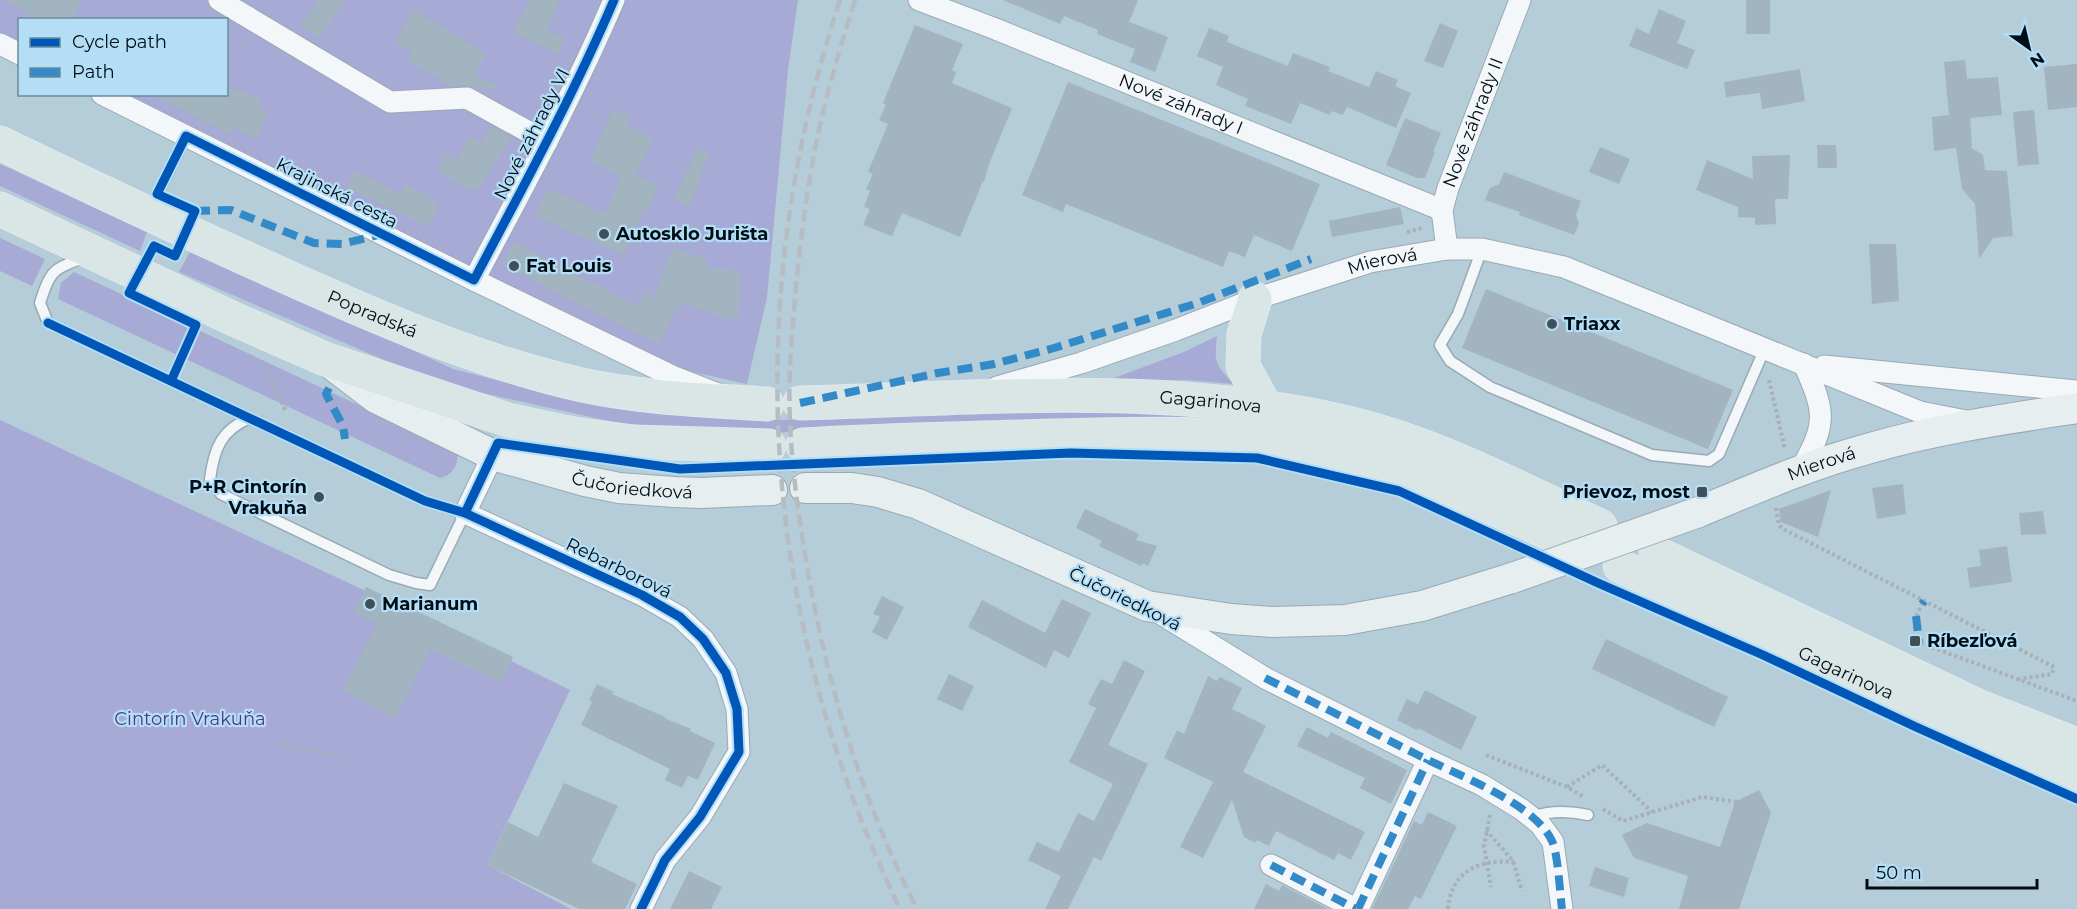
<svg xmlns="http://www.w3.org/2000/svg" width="2077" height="909" font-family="Montserrat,sans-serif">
  <rect width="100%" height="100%" fill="#b5ccd9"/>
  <g fill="#a6aad4">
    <path d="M0 0H798L788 70 767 297 747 384 679 369 119 95 226 94V20H20L19 45 0 35Z"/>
    <path d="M0 164 147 232 140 251 0 186Z"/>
    <path d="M0 238 45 259 32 286 0 271Z"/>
    <path d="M192 248 453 369 574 400 717 418 782 420 1077 406 1263 420 913 431 708 433 613 422 438 383 179 272Z"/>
    <path d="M74 272 457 451C459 465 453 475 440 478L58 299 61 283Z"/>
    <path d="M1217 336C1214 363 1215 363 1233 384L1189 380H1109L1184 352Z"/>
    <path d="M0 420 417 615 570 690 487 865 571 909H0Z"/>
  </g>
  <g fill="#a2b4bf">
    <path d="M4 0H82L71 20H23L27 13Z"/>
    <path d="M319 0H346L320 38 301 26Z"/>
    <path d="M529 0H560L546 30 565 38 557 54 514 33Z"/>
    <path d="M1003 0H1138L1129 22 1168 37 1155 72 1130 62 1135 49 1097 34 1098 30 1064 16 1060 24Z"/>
    <rect x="1746" y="0" width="24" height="34"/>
    <path d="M1659 9 1686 21 1677 43 1695 50 1687 69 1629 46 1636 28 1649 34Z"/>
    <path d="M414 10 486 54 475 75 500 88 478 89 467 85 448 86 441 82 442 80 407 60 413 52 395 42Z"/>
    <path d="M1440 23 1458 31 1443 68 1424 61Z"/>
    <path d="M915 25 963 44 952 70 956 72 952 83 1012 108 989 164 984 182 983 181 960 237 902 213 892 236 863 225 870 209 864 207 870 191 866 189 873 174 868 172 888 124 879 120 886 105 883 103Z"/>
    <path d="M1209 28 1229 36 1227 42 1288 66 1293 53 1330 67 1328 71 1369 87 1376 71 1398 80 1395 86 1411 93 1396 128 1347 107 1343 115 1332 111 1330 115 1300 103 1291 124 1245 106 1248 99 1216 85 1223 67 1197 56Z"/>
    <path d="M1965 60 1967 79 1998 77 2002 115 1970 118 1972 147H1970L1983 155 1985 170 2007 171 2013 236 1993 238 1979 259 1975 204 1962 189 1956 148 1934 151 1932 117 1949 115 1944 62Z"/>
    <path d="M2077 64V107L2048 110 2044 67Z"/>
    <path d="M1800 69 1805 101 1762 109 1760 93 1726 97 1724 82Z"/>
    <path d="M1068 82 1320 184 1292 251 1254 235 1245 257 1229 251 1223 267 1066 204 1063 212 1022 195Z"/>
    <path d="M226 87 260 98 257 107 268 112 256 139 233 127 230 135 150 94H226Z"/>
    <path d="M613 109 631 117 627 126 653 138 636 175 659 185 647 211 644 210 624 255 535 216 548 189 605 214 621 177 590 160Z"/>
    <path d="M2034 110 2039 164 2018 166 2013 112Z"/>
    <path d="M1405 118 1441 133 1433 152H1435L1425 178H1417L1386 165Z"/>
    <path d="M492 126 511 138 477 191 458 183 437 170 447 154 456 160 471 137 481 143Z"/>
    <path d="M1817 145H1836L1837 168H1818Z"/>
    <path d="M1600 147 1630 159 1619 184 1589 172Z"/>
    <path d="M697 148 709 153 690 206 674 199Z"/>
    <path d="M1790 155 1788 199H1775L1776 224 1755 225V218L1738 217V207L1696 190 1707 160 1753 179 1752 156Z"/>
    <path d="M355 171 401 194 406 184 431 197 430 199 439 204 428 227 347 187Z"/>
    <path d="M1504 172 1581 201 1576 215 1579 224 1574 235 1519 215 1520 212 1485 200 1490 188 1499 184Z"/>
    <path d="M1400 207 1404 224 1332 237 1329 221Z"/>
    <path d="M514 242 638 307 646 291 655 296 673 247 708 260 707 269 740 270 738 318H719V316L683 303 681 309 677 307 659 344 502 265Z"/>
    <path d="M1869 244H1896L1899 301 1872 304Z"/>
    <path d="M1486 289 1733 390 1708 449 1462 348Z"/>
    <path d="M1903 484 1906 514 1877 519 1872 488Z"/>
    <path d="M1831 490 1818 537 1781 522 1779 509Z"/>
    <path d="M1085 509 1139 534 1136 540 1157 546 1148 566 1143 563 1141 566 1099 546 1102 541 1076 528Z"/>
    <path d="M2043 511 2046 534 2021 535 2019 513Z"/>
    <path d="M2007 546 2012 582 1970 588 1967 568 1981 566 1979 550Z"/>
    <path d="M366 587 513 657 501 683 431 649 395 718 342 690 378 624 354 613Z"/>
    <path d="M882 596 904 607 887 640 872 632 880 617 873 614Z"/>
    <path d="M1062 599 1091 613 1069 658 1054 650 1046 668 968 627 982 600 1045 633Z"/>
    <path d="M1606 639 1728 697 1714 727 1592 669Z"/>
    <path d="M1124 660 1145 671 1108 745 1148 764 1101 861 1094 857 1068 909H1045L1061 876 1028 860 1037 842 1059 852 1078 813 1094 821 1113 784 1069 762 1096 708 1088 704 1101 679 1112 684Z"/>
    <path d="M949 674 974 686 962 711 937 699Z"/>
    <path d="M1208 676 1217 681 1220 677 1242 688 1232 709 1266 726 1243 772 1365 832 1351 860 1338 853 1334 860 1276 831 1269 846 1257 840 1256 843 1244 837 1232 800 1203 858 1180 847 1213 782 1164 758 1177 730 1184 734Z"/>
    <path d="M597 684 614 692 612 694 665 717 664 718 691 729 690 731 715 743 698 780 688 776 682 788 665 780 670 769 581 725 592 702 589 700Z"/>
    <path d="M1425 690 1477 717 1461 750 1418 728 1417 730 1397 720 1407 699 1418 704Z"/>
    <path d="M1307 727 1328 738 1331 732 1407 770 1391 804 1360 788 1365 778 1297 746Z"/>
    <path d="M564 783 618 806 591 862 637 884 625 909H579L487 865 508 822 538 837Z"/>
    <path d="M1759 790 1771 813 1739 909H1679L1688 876 1634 858 1622 835 1647 823 1720 847 1735 802Z"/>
    <path d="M1428 812 1457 826 1421 899 1415 896 1408 909H1372L1414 821 1422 825Z"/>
    <path d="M1595 867 1629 878 1624 897 1589 886Z"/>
    <path d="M689 871 722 887 711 909H670Z"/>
    <path d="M1266 884 1279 891 1282 885 1328 909H1254Z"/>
  </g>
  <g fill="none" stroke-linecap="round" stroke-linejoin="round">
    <g stroke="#98aab4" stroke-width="13">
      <g id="lane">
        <path d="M149 211 186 136"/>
        <path d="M1482 249 1458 314 1440 345 1450 361 1490 387 1652 455 1709 461 1719 454 1765 348"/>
        <path d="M87 256C54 270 51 267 40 303L48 323 425 501 465 513 430 585 416 583 389 575 221 494 210 479C214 449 221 430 250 418"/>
        <path d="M1532 817C1551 810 1569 811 1588 815"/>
      </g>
    </g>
    <g stroke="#98aab4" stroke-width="23">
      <g id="street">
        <path d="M219 0 390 102 467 98 547 142"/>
        <path id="s1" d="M919 0 993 28 1442 210"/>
        <path d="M0 44 20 54"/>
        <path d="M102 94 474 280 672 376 718 394"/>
        <path id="s2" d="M1447 249 1442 210 1448 188 1520 0"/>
        <path d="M474 280C523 187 573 96 614 0"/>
        <path d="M1824 366 2077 391"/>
        <path id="s3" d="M997 387 1081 363 1176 330 1255 299 1370 262 1447 249H1482L1564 267 1920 412 1966 421"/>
        <path d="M493 455 465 513 642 595 680 617 703 639 726 673 737 709 739 752 700 817 665 860 641 909"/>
        <path d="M1800 471C1827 423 1826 414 1804 364"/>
        <path d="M1158 612 1265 678 1428 760 1482 785 1521 809 1540 824 1553 842 1562 909"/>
        <path d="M1271 865 1356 909"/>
        <path d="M1358 909 1428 760"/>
      </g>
    </g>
    <g stroke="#98aab4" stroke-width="32">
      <g id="secondary">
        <path id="s4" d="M334 366 376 398 493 455 585 481 619 488 674 492 701 493 772 490"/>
        <path d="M805 488H852L878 492 918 504 1147 606 1231 619 1273 622 1345 620 1422 606 1512 578"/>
        <path id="s5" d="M1696 513C1752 490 1808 465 1867 449 1936 429 2006 419 2077 408"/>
      </g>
    </g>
    <g stroke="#dee8ee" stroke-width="35">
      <g id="primary">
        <path id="s6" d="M0 143C89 186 178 228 267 268 369 314 472 360 582 385 642 398 705 400 767 404"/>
        <path d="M0 209 236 320 325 359 508 420 574 434 633 442 769 446"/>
        <path d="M1255 299 1244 334 1243 366 1266 408"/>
        <path id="s7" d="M800 403C980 398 1162 381 1339 421 1431 441 1516 487 1600 526"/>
        <path d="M803 445C886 440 969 439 1052 436 1138 434 1225 430 1310 447 1399 465 1482 502 1564 540"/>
        <path d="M1656 553 1980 707 2077 745"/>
        <path id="s8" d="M1620 566 1853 677 2077 775"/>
      </g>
    </g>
    <g stroke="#a7b0b4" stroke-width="4" stroke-dasharray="3 3" stroke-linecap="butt">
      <path d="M1407 232 1422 228"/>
      <path d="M265 363 286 412"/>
      <path d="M179 367 194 330"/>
      <path d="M1769 380 1785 449"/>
      <path d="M1776 508 1779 525 1783 529 2054 667 2052 674 2019 679"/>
      <path d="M1916 616 1922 604"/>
      <path d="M1915 641 2077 701"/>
      <path d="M116 730 130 719"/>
      <path d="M279 744 342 757"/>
      <path d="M1486 755 1567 787 1584 797"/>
      <path d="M1567 787 1602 765 1652 812"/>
      <path d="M1603 809 1623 821 1702 797 1745 803"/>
      <path d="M1490 815 1484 846 1491 887"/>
      <path d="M1486 830 1513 861 1522 891"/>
      <path d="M1448 909C1451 871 1479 859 1514 862"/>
    </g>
    <use href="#lane" stroke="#f4f7f9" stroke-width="10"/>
    <use href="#street" stroke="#f4f7f9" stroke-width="21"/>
    <use href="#secondary" stroke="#e6eeef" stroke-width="30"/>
    <use href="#primary" stroke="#d9e6e5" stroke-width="33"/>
    <g stroke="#b6bcbf" stroke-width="4.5" stroke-dasharray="12 6" stroke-linecap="butt">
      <path d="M840 0C739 306 761 619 900 909"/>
      <path d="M855 0C839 51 824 102 814 154 801 225 794 297 790 369 787 435 796 501 807 566 827 686 862 800 917 909"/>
    </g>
    <g stroke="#98aab4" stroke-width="32" stroke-linecap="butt">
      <path id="secondary-bridge" d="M1512 578 1696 513"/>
    </g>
    <use href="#secondary-bridge" stroke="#e6eeef" stroke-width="30"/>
    <g stroke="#338ac8" stroke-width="8" stroke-dasharray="15 8" stroke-linecap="butt">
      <path d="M195 211 231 210 314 243 342 244 382 234"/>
      <path d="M329 388 326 394 343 426 345 439"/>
      <path d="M800 403 938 373 994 364 1054 348 1198 303 1311 259"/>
      <path d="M1922 604 1924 601"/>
      <path d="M1916 616 1919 642"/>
      <path d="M1265 678C1315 703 1366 729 1416 754 1454 774 1534 802 1552 841 1558 853 1560 894 1562 909"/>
      <path d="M1271 865 1356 909"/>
      <path d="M1358 909 1428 760"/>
    </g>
    <g stroke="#b3def6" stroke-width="13">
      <g id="cycleway">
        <path d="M48 323 425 501 465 513 642 595 680 617 703 639 726 673 737 709 739 752 700 817 665 860 641 909"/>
        <path d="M171 381 196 325 129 293 154 246 175 256 195 211 157 194 186 136 474 280C523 187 573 96 614 0"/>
        <path d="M465 513 498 443 680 469 1071 453 1257 458 1399 491 1598 583 1763 655 1916 727 2077 799"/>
      </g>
    </g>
    <use href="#cycleway" stroke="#0057b8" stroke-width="9"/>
  </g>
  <g fill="#40505a" stroke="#b3def6" stroke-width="2">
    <circle cx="604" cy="234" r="6"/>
    <circle cx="514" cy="266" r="6"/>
    <circle cx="1552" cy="324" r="6"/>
    <rect x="1696" y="486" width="12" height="12" rx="3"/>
    <circle cx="319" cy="497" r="6"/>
    <circle cx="370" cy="604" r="6"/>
    <rect x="1909" y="635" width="12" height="12" rx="3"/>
  </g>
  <g text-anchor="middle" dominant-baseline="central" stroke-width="4.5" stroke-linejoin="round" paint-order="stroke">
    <g font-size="18" fill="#010e16" stroke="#b3def6">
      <text stroke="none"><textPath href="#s1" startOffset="282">Nové záhrady I</textPath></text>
      <text stroke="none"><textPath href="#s2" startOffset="132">Nové záhrady II</textPath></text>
      <text transform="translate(532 134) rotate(-63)">Nové záhrady VI</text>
      <text transform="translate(337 193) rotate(27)">Krajinská cesta</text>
      <text stroke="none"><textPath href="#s3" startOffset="406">Mierová</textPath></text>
      <text stroke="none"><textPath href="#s6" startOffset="410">Popradská</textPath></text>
      <text stroke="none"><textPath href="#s7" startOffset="411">Gagarinova</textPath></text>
      <text stroke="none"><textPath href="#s5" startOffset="135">Mierová</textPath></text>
      <text stroke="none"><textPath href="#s4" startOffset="326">Čučoriedková</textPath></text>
      <text transform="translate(619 568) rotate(26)">Rebarborová</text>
      <text transform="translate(1125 599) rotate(26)">Čučoriedková</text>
      <text stroke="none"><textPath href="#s8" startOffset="250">Gagarinova</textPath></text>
    </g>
    <g font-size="18" font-weight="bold" fill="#010e16" stroke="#b3def6" text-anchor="start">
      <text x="616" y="234">Autosklo Jurišta</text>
      <text x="526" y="266">Fat Louis</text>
      <text x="1564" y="324">Triaxx</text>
      <text x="307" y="487" text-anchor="end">P+R Cintorín<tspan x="307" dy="21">Vrakuňa</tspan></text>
      <text x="1690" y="492" text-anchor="end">Prievoz, most</text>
      <text x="382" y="604">Marianum</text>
      <text x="1927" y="641">Ríbezľová</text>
    </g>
    <g font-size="18" fill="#4d368a" stroke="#b3def6">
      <text x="190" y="719">Cintorín Vrakuňa</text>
    </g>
  </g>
  <rect x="18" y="18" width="210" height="78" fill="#b3def6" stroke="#6c8b9c" stroke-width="1.5"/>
  <rect x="30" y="38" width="30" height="9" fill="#0057b8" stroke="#6c8b9c" stroke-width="1.5"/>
  <text x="72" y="48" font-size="18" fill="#010e16">Cycle path</text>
  <rect x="30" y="68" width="30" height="9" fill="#338ac8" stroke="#6c8b9c" stroke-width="1.5"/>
  <text x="72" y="78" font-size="18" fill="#010e16">Path</text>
  <g transform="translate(2029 48) rotate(146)" stroke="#b3def6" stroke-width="4.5" paint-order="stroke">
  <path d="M0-4.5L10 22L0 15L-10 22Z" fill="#010e16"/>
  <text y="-9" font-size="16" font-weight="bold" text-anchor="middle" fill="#010e16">N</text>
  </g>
  <path d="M1867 879v9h170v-9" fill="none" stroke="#010e16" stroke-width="3"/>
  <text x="1876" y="879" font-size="18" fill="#010e16" stroke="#b3def6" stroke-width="4.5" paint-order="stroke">50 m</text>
</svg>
